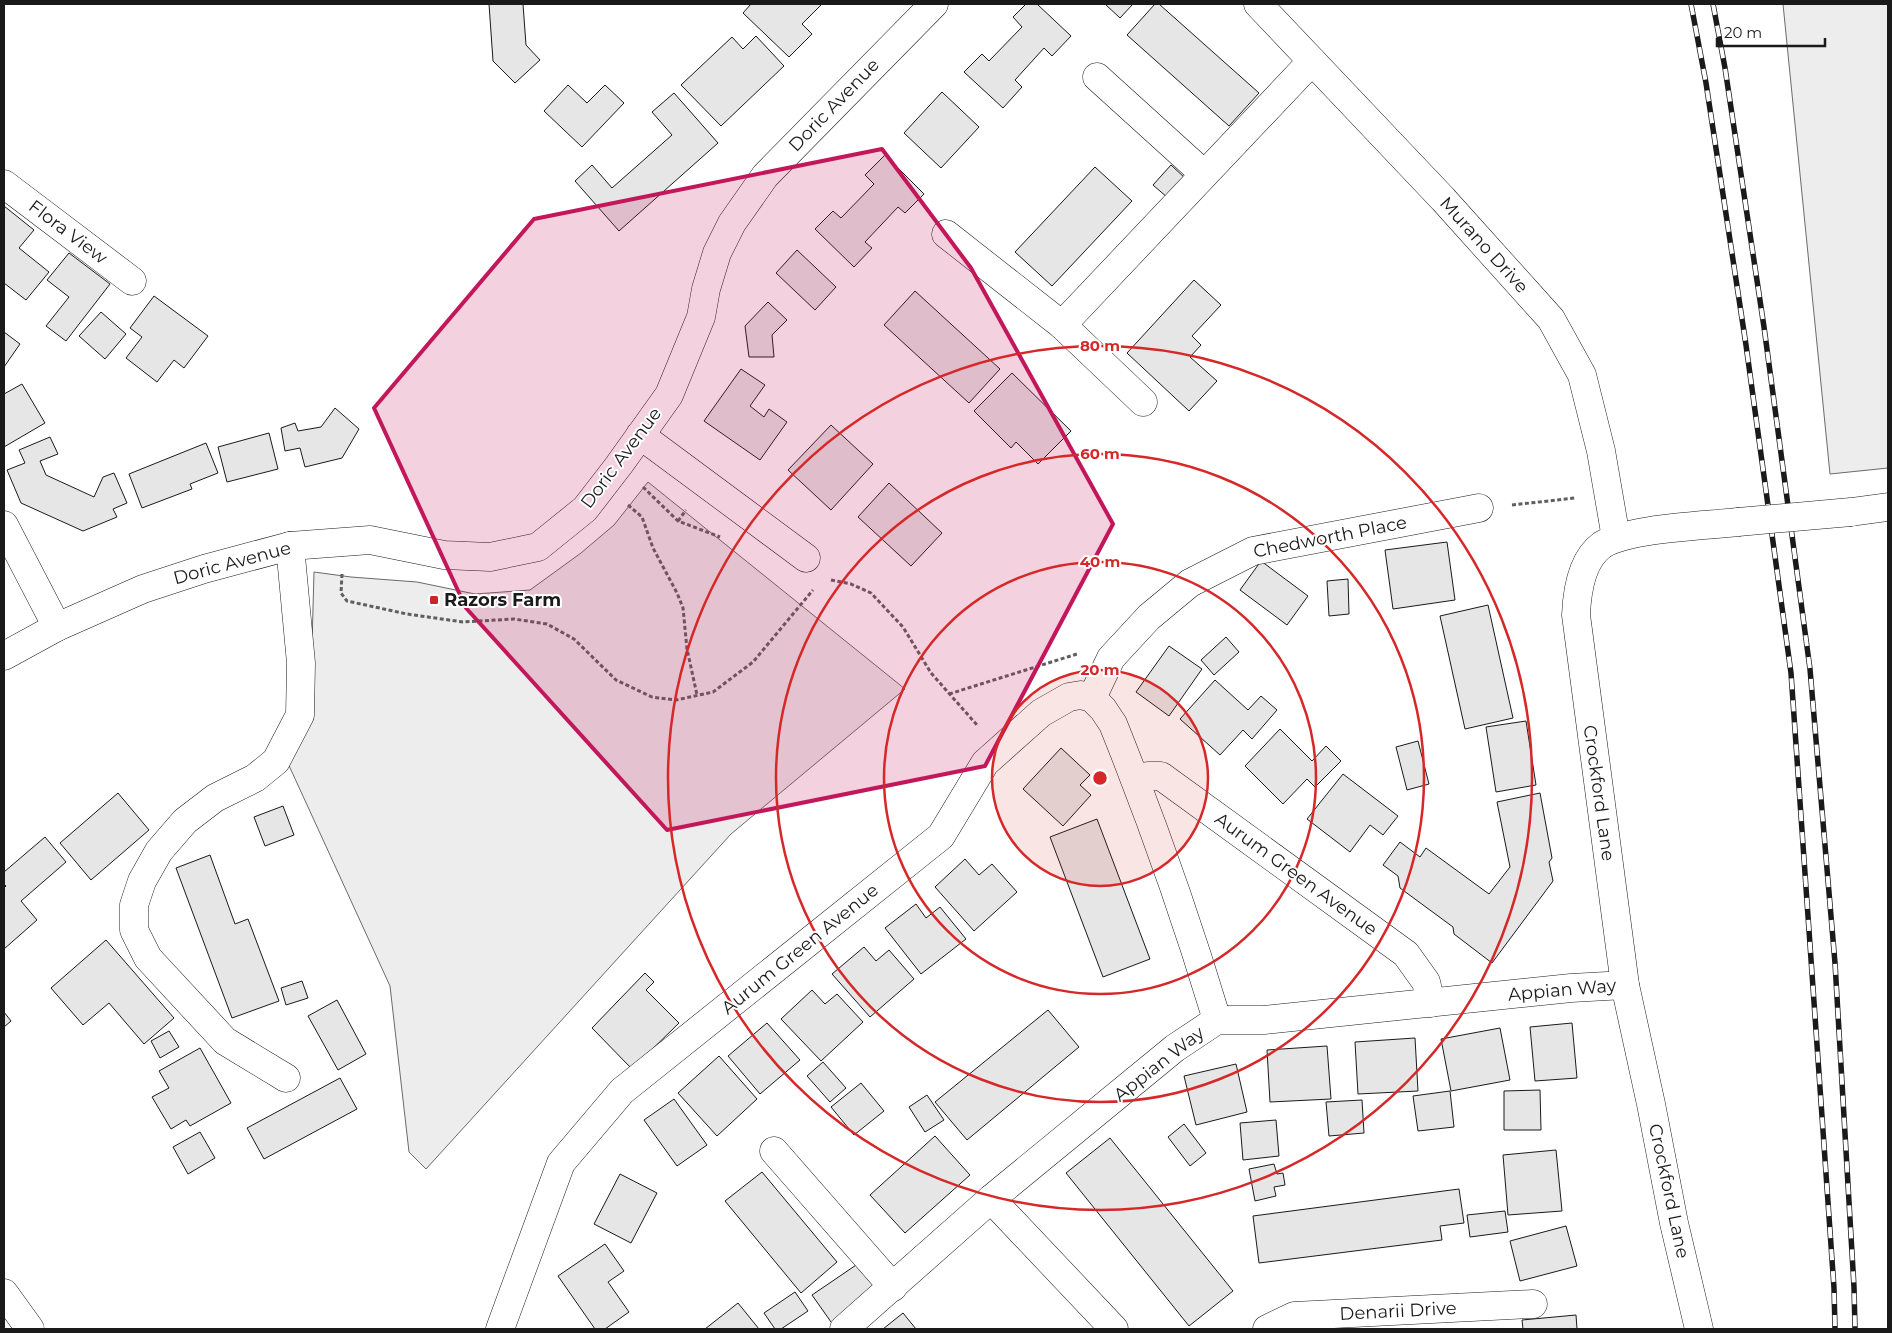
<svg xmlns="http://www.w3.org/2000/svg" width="1892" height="1333" font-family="Montserrat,sans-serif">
  <rect width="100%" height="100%" fill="#fff"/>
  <g fill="#ededed" stroke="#6a6a6a">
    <path d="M1783 4H1888V468L1830 474Z"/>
    <path d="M648 482 905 689 731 834 426 1169 409 1152 390 986 286 759 310 717 314 572 351 577 417 582 475 594 530 590 581 553 614 525Z"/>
  </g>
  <g fill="#e6e6e6" stroke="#1a1a1a">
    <path d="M489 4H523L526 45 540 60 515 83 493 61Z"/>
    <path d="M751 4H822L802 24 812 34 789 57 743 13Z"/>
    <path d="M1026 4H1037L1071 36 1052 56 1044 48 1015 80 1022 87 1003 108 964 72 982 54 989 61 1022 27 1013 17Z"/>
    <path d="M1105 4H1133L1120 18Z"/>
    <path d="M1155 4H1159L1259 93 1229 126 1127 35Z"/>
    <path d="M756 36 784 66 721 126 681 85 732 37 743 49Z"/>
    <path d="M568 85 587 103 605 85 624 103 582 147 544 111Z"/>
    <path d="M942 92 979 127 941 168 904 133Z"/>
    <path d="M674 93 718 143 619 231 575 181 592 165 612 188 672 135 652 112Z"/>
    <path d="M885 155 924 194 905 213 898 207 865 242 872 248 854 267 815 229 833 211 841 218 874 184 865 175Z"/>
    <path d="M1171 165 1186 179 1168 198 1153 185Z"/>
    <path d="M1095 167 1132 201 1052 286 1015 252Z"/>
    <path d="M4 206 34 230 19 248 49 272 26 300 4 283Z"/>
    <path d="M797 250 836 287 815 310 776 273Z"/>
    <path d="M69 253 110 284 66 341 46 326 69 297 47 280Z"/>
    <path d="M1194 280 1221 305 1192 336 1201 345 1190 357 1217 381 1189 411 1127 353Z"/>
    <path d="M915 291 1000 369 969 403 884 325Z"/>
    <path d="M154 296 208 336 184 368 174 360 157 382 126 358 142 337 130 328Z"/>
    <path d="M768 302 787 320 772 335 774 357H749L745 326Z"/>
    <path d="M101 312 126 334 105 359 79 336Z"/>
    <path d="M4 332 20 344 4 367Z"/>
    <path d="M741 369 765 385 750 406 764 417 769 409 787 422 760 460 704 421Z"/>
    <path d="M1012 373 1071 431 1038 464 1016 442 1011 448 974 411Z"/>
    <path d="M22 384 45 423 4 447V394Z"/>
    <path d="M335 408 359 429 342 458 305 467 300 448 285 451 281 428 295 423 298 431 321 427Z"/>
    <path d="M831 425 873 464 831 510 788 470Z"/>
    <path d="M269 433 278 469 227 482 218 447Z"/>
    <path d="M50 437 58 454 40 461 46 475 94 497 103 477 114 473 127 503 113 509 117 517 83 531 21 503 7 470 25 463 19 450Z"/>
    <path d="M206 443 218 473 190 484 192 489 142 508 129 474Z"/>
    <path d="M889 483 942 533 911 566 858 517Z"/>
    <path d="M1447 542 1455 600 1393 609 1385 550Z"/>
    <path d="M1261 561 1308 596 1287 625 1240 590Z"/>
    <path d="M1348 579 1349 614 1329 616 1327 581Z"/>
    <path d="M1488 605 1513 718 1465 729 1440 616Z"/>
    <path d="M1226 637 1239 652 1214 675 1201 660Z"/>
    <path d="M1169 646 1202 669 1169 716 1136 692Z"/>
    <path d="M1215 680 1248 710 1261 696 1277 710 1252 739 1243 730 1220 755 1180 719Z"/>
    <path d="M1526 721 1536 785 1496 792 1486 727Z"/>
    <path d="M1280 729 1312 761 1326 746 1341 761 1315 787 1307 779 1283 804 1245 766Z"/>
    <path d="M1418 741 1429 784 1407 790 1396 747Z"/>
    <path d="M1061 748 1090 775 1080 785 1091 795 1063 826 1023 789Z"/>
    <path d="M1343 774 1398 816 1383 835 1370 825 1350 852 1307 819Z"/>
    <path d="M118 793 149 830 91 880 60 843Z"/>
    <path d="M1540 793 1552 858 1549 862 1553 881 1492 963 1454 934 1453 927 1400 888 1398 876 1383 865 1400 842 1420 857 1426 848 1489 894 1510 867 1497 802Z"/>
    <path d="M283 806 294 835 265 846 254 817Z"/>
    <path d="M1097 819 1150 959 1103 977 1050 837Z"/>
    <path d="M45 837 66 862 21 901 37 920 4 949V888L6 886 4 884V872Z"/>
    <path d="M210 855 235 924 248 919 279 1001 232 1018 176 868Z"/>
    <path d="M965 859 979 875 992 864 1017 892 974 931 935 887Z"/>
    <path d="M916 904 926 918 940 907 966 939 921 974 885 928Z"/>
    <path d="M106 940 174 1018 144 1044 109 1003 83 1025 51 988Z"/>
    <path d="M864 947 876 961 889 950 914 979 870 1017 832 974Z"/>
    <path d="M645 973 654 982 646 990 679 1023 632 1069 592 1028Z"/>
    <path d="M302 981 308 998 286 1005 281 988Z"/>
    <path d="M812 990 825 1004 837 994 863 1022 821 1061 781 1019Z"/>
    <path d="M337 1000 366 1054 338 1070 308 1016Z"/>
    <path d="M1048 1010 1079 1047 967 1140 935 1102Z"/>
    <path d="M4 1012 11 1021 4 1027Z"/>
    <path d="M767 1023 800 1060 760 1094 728 1056Z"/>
    <path d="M1572 1023 1577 1078 1535 1081 1530 1027Z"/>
    <path d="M1500 1028 1510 1080 1451 1091 1441 1039Z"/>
    <path d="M169 1031 179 1047 160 1058 151 1041Z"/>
    <path d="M1415 1038 1418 1091 1358 1094 1355 1042Z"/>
    <path d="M1327 1046 1331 1099 1270 1102 1267 1050Z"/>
    <path d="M200 1048 231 1103 190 1126 186 1120 171 1129 152 1097 169 1088 159 1071Z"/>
    <path d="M719 1056 757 1099 717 1136 678 1093Z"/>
    <path d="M823 1062 846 1088 830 1102 807 1076Z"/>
    <path d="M1236 1064 1247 1112 1196 1125 1184 1076Z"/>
    <path d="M340 1078 357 1109 264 1159 247 1128Z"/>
    <path d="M861 1083 884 1111 854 1135 831 1107Z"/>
    <path d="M1540 1090 1541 1130H1504V1091Z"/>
    <path d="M1450 1091 1454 1127 1418 1131 1413 1096Z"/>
    <path d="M927 1095 944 1120 925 1132 909 1107Z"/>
    <path d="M674 1099 707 1145 677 1166 644 1120Z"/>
    <path d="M1362 1100 1364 1133 1329 1136 1326 1102Z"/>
    <path d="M1276 1120 1279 1156 1243 1160 1240 1123Z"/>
    <path d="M1184 1124 1206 1153 1190 1166 1168 1137Z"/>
    <path d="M200 1132 215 1158 188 1174 173 1147Z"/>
    <path d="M935 1136 970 1175 905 1233 870 1195Z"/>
    <path d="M1110 1138 1233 1291 1189 1326 1066 1173Z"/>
    <path d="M1556 1150 1562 1211 1508 1215 1503 1155Z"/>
    <path d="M1274 1164 1277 1174 1283 1173 1285 1185 1274 1187 1276 1196 1255 1201 1249 1169Z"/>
    <path d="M762 1172 837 1262 801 1293 725 1201Z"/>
    <path d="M620 1174 657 1193 631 1243 594 1224Z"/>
    <path d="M1459 1189 1464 1223 1440 1226 1442 1240 1259 1263 1253 1216Z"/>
    <path d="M1505 1211 1508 1232 1470 1237 1467 1215Z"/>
    <path d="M1566 1226 1577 1266 1520 1281 1510 1241Z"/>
    <path d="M605 1244 624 1271 608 1282 629 1312 605 1329H595L558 1276Z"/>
    <path d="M865 1259 888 1292 836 1329 812 1295Z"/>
    <path d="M795 1292 808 1311 781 1329H775L764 1313Z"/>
    <path d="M738 1303 759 1329H705Z"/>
    <path d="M903 1313 916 1329H883Z"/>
    <path d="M1576 1315 1577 1329H1523L1522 1320Z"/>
  </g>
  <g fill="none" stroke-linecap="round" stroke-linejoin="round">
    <g stroke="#1a1a1a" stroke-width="29">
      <g id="minor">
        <path d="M1258 4 1443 199 1551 319 1582 375 1601 451 1616 538"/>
        <path d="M1097 77 1204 174"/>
        <path d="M4 184 132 281"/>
        <path d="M946 234 1062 325 1143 402"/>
        <path d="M1062 325 1312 61"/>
        <path d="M640 435 806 558"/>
        <path d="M1851 512 1888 507"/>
        <path d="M4 525 57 627"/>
        <path d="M4 656 57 627 143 589 204 569 290 546 370 540 444 555 490 557 538 547 585 509 619 465 669 395 701 317 706 289 717 253 732 223 765 176 934 4"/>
        <path d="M1092 698 1111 658 1149 617 1190 583 1253 551 1479 508"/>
        <path d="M1135 778 1148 776H1161L1406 954 1426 982 1431 1003"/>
        <path d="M286 1078 225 1041 148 958 134 930V905L142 881 159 851 185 821 215 798 255 778 276 761 300 715 301 663 290 546"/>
        <path d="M774 1151 893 1287"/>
        <path d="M991 1199 1114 1329"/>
        <path d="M4 1293 30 1329"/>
        <path d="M500 1329 561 1163 622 1091 941 836 985 763 1041 713 1069 697 1081 695 1092 698 1103 709 1113 724C1152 821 1187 920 1217 1020"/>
        <path d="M844 1329 991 1199 1175 1048 1217 1020H1264L1571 988 1625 985"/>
        <path d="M1267 1329 1294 1316 1533 1304"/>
        <path d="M1699 1329 1674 1223 1651 1104 1625 985 1576 615C1577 592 1581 560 1602 545 1628 528 1704 526 1738 522"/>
      </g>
    </g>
    <g stroke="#5f5f5f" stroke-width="3" stroke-dasharray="4 2.5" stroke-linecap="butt">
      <path d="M643 487 678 521 720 537"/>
      <path d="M628 505 642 517 653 548 677 593 683 608 687 649 697 695"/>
      <path d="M1512 505 1575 498"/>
      <path d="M678 521 686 510"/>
      <path d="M342 574 341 593 347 601 407 614 463 622 514 619 547 624 574 639 616 680 652 697 676 700 713 692 753 662 813 590"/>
      <path d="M831 580 851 584 871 593 903 627 931 673 977 725"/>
      <path d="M949 694 1077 654"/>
    </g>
    <use href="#minor" stroke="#fff" stroke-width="28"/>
    <g stroke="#1a1a1a" stroke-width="5.5">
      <g id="rail">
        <path d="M1691 4 1706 83 1746 345 1791 673 1834 1288 1835 1329"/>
        <path d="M1713 4 1725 68 1764 327 1810 669 1835 963 1854 1287 1855 1329"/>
      </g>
    </g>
    <use href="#rail" stroke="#fff" stroke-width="4" stroke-dasharray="11" stroke-linecap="butt"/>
    <g stroke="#1a1a1a" stroke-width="29" stroke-linecap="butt">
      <path id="minor-bridge" d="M1738 522 1851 512"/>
    </g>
    <use href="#minor-bridge" stroke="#fff" stroke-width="28"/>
  </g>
  <path fill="#c2185b" fill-opacity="0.2" stroke="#c2185b" stroke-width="4" stroke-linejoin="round" d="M882 149 971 268 1113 524 985 766 667 830 466 608 374 408 534 219Z"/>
  <circle cx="1100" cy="778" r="108" fill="#d62828" fill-opacity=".12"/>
  <g fill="none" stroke="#d62828" stroke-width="2.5">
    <circle cx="1100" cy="778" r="108"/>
    <circle cx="1100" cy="778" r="216"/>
    <circle cx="1100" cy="778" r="324"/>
    <circle cx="1100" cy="778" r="432"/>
  </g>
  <rect fill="#c62828" stroke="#fff" stroke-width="2" x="429" y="595" width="10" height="10" rx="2.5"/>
  <g text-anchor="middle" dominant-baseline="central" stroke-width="4" stroke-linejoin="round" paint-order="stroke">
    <g font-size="18" fill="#1a1a1a" stroke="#fff">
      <text transform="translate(834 105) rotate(-46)">Doric Avenue</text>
      <text transform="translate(68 232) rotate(37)">Flora View</text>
      <text transform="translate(1484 245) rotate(48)">Murano Drive</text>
      <text transform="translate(621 458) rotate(-53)">Doric Avenue</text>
      <text transform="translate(1330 537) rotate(-11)">Chedworth Place</text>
      <text transform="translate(232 563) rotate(-15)">Doric Avenue</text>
      <text transform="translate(1599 793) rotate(82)">Crockford Lane</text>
      <text transform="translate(1296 874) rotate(36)">Aurum Green Avenue</text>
      <text transform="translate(800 949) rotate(-39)">Aurum Green Avenue</text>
      <text transform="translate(1562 990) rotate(-5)">Appian Way</text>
      <text transform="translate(1159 1064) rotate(-38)">Appian Way</text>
      <text transform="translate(1669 1191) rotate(78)">Crockford Lane</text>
      <text transform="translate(1398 1311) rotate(-3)">Denarii Drive</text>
    </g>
    <g font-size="18" font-weight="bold" fill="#1a1a1a" stroke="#fff" text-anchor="start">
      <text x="444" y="600">Razors Farm</text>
    </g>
  </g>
  <circle cx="1100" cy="778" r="8" fill="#d62828" stroke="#fff" stroke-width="2.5"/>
  <g font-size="15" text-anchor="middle" font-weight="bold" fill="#d62828" stroke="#fff" stroke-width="4" stroke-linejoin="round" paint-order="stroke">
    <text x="1100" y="351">80 m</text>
    <text x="1100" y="459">60 m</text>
    <text x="1100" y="567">40 m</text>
    <text x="1100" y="675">20 m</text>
  </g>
  <rect width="1892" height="1333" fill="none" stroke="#1a1a1a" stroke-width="10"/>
  <path d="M1717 38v8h108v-8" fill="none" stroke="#1a1a1a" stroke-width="2.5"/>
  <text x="1724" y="38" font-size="15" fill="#1a1a1a" stroke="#ffffff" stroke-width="4" paint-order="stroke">20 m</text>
</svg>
